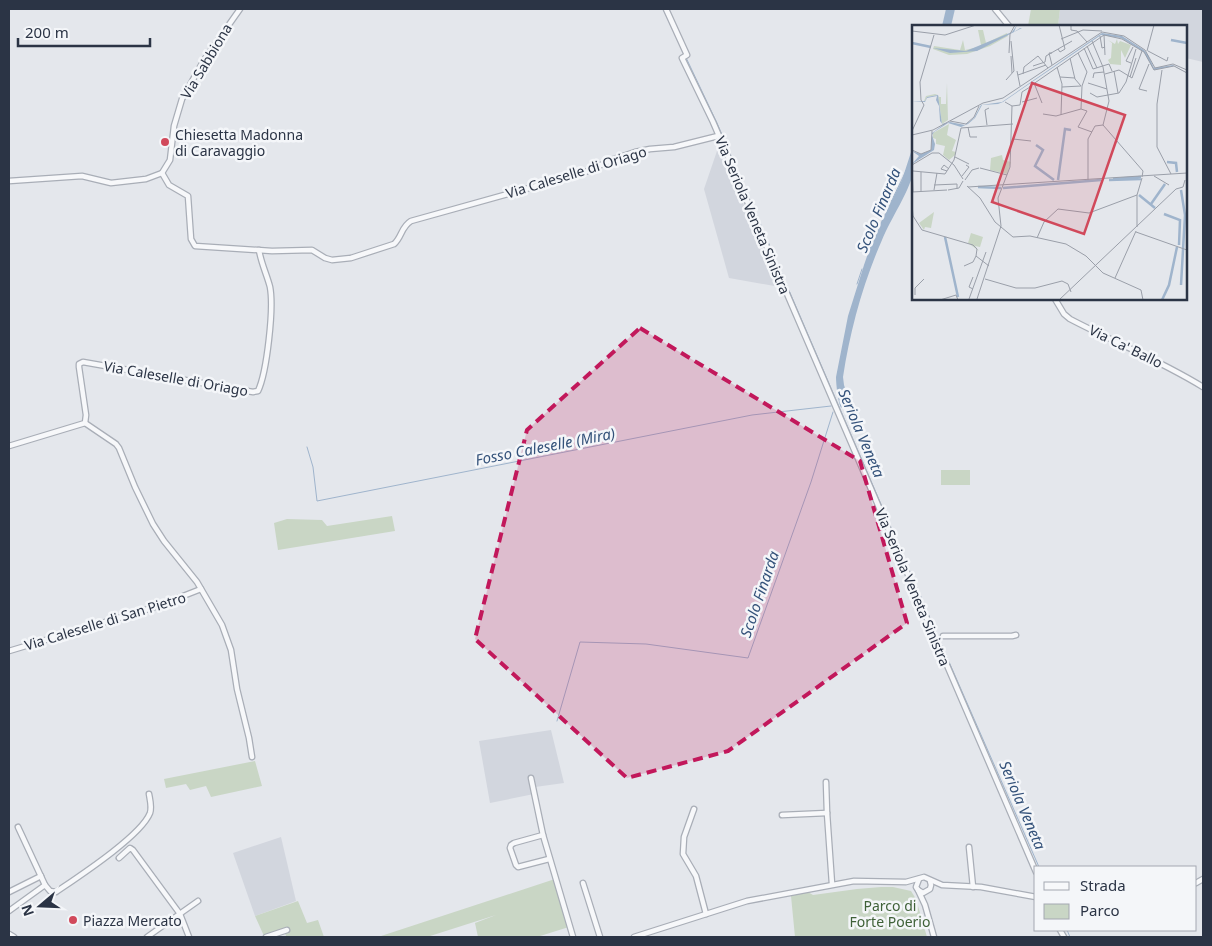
<svg xmlns="http://www.w3.org/2000/svg" width="1212" height="946" font-family="'Noto Sans',sans-serif">
  <rect width="100%" height="100%" fill="#e4e7ec"/>
  <g fill="#d2d6de">
    <path d="M1060 9H1203V62L1186 58V26H1058Z"/>
    <path d="M718 148 748 214 780 287 729 278 704 189Z"/>
    <path d="M551 730 564 783 535 787 534 794 490 803 479 741Z"/>
    <path d="M281 837 296 901 255 916 233 853Z"/>
  </g>
  <g fill="#c9d6c5">
    <path d="M1031 9H1060L1058 26H1028Z"/>
    <rect x="941" y="470" width="29" height="15"/>
    <path d="M392 516 395 531 278 550 274 523 287 519 322 520 327 526Z"/>
    <path d="M255 761 262 786 211 797 206 786 190 790 186 784 166 788 164 779Z"/>
    <path d="M558 878 572 926 537 937H478L475 923 496 915 427 937H378Z"/>
    <path d="M881 887H893L911 891 916 899 927 937H795L791 896 808 892 813 895 857 889Z"/>
    <path d="M298 901 307 923 318 920 324 937H287L285 934 264 936 255 916Z"/>
  </g>
  <g fill="#9fb4cc">
    <path d="M946 9H955L951 26H942Z"/>
    <path d="M913 146C913 155 915 165 913 173 909 192 890 220 882 240 863 283 850 331 843 377L844 385 849 400 841 408C838 402 836 384 836 377L848 316 864 265 874 236 902 180Z"/>
  </g>
  <g fill="none" stroke-linecap="round" stroke-linejoin="round">
    <g stroke="#9fb4cc" stroke-width="1">
      <path d="M663 9 717 123 939 639 1039 867"/>
      <path d="M889 206 906 171"/>
      <path d="M857 284 862 269"/>
      <path d="M307 447 313 467 317 501 752 415 831 406"/>
      <path d="M557 721 580 642 646 644 748 658 811 482 833 412"/>
      <path d="M1067 930 1070 937"/>
    </g>
    <g stroke="#a9aeb7" stroke-width="7">
      <g id="minor">
        <path d="M666 9 687 55 682 58 713 122 1036 872"/>
        <path d="M995 9 1009 26"/>
        <path d="M162 173 169 185 188 196 191 239 195 246 272 251 312 250 325 258 332 260 351 258 394 244C402 237 401 227 411 221L583 173 614 159 635 152 650 149 674 147 718 136"/>
        <path d="M9 181 82 176 111 183 146 179 162 173 170 160 174 126 182 99 204 60 240 9"/>
        <path d="M1055 299 1064 314 1070 319C1114 342 1161 361 1203 387"/>
        <path d="M85 423 116 444 119 448 135 487 153 524 164 541 197 582 222 625 231 650 237 689 249 738 252 757"/>
        <path d="M9 446 85 423 86 415 79 367V364L83 362 253 392 258 391C267 372 274 308 270 287 267 275 261 263 259 250"/>
        <path d="M943 636H1012L1016 635"/>
        <path d="M9 651 155 607 201 589"/>
        <path d="M531 778 543 835 573 937"/>
        <path d="M826 782 827 813 832 884"/>
        <path d="M694 809 684 837 683 854 696 876 706 914"/>
        <path d="M782 815 827 813"/>
        <path d="M18 827 45 885"/>
        <path d="M543 835 514 843 511 845 510 848 516 865 518 867 549 859"/>
        <path d="M969 847 973 887"/>
        <path d="M119 858 130 848 133 850 180 914 189 937"/>
        <path d="M919 879 916 887 918 890 923 893 930 889 931 885 930 881"/>
        <path d="M583 883 600 937"/>
        <path d="M1196 883 1203 879"/>
        <path d="M918 890 925 905 934 937"/>
        <path d="M9 892 41 876"/>
        <path d="M9 911 45 885 50 891 56 892C78 877 141 836 150 813 152 807 150 800 149 794"/>
        <path d="M1060 930 1064 937"/>
        <path d="M9 934 14 937"/>
        <path d="M147 937 198 901"/>
        <path d="M266 937 287 930"/>
        <path d="M634 937 747 901 854 881 906 882 924 877 942 885 981 887 1036 897"/>
      </g>
    </g>
    <use href="#minor" stroke="#f7f8fa" stroke-width="4.5"/>
  </g>
  <path fill="#c2185b" fill-opacity="0.2" stroke="#c2185b" stroke-width="4" stroke-dasharray="10 6" stroke-linejoin="round" d="M640 328 860 461 907 623 728 751 627 778 475 639 527 430Z"/>
  <g fill="#d1495b" stroke="#f4f6f9" stroke-width="2">
    <circle cx="165" cy="142" r="5"/>
    <circle cx="73" cy="920" r="5"/>
  </g>
  <g text-anchor="middle" dominant-baseline="central" stroke-width="5" stroke-linejoin="round" paint-order="stroke">
    <g font-size="14" fill="#2b3445" stroke="#f4f6f9">
      <text transform="translate(206 61) rotate(-59)">Via Sabbiona</text>
      <text transform="translate(576 172) rotate(-17)">Via Caleselle di Oriago</text>
      <text transform="translate(753 215) rotate(67)">Via Seriola Veneta Sinistra</text>
      <text transform="translate(1126 346) rotate(26)">Via Ca' Ballo</text>
      <text transform="translate(176 378) rotate(10)">Via Caleselle di Oriago</text>
      <text transform="translate(913 587) rotate(67)">Via Seriola Veneta Sinistra</text>
      <text transform="translate(105 621) rotate(-17)">Via Caleselle di San Pietro</text>
    </g>
    <g font-size="14" fill="#2b3445" stroke="#f4f6f9" text-anchor="start">
      <text x="175" y="134">Chiesetta Madonna<tspan x="175" dy="16">di Caravaggio</tspan></text>
      <text x="83" y="920">Piazza Mercato</text>
    </g>
    <g font-size="14" fill="#3f6138" stroke="#f4f6f9">
      <text x="890" y="905">Parco di<tspan x="890" dy="16">Forte Poerio</tspan></text>
    </g>
    <g font-size="15" font-style="italic" fill="#34527a" stroke="#f4f6f9">
      <text transform="translate(878 210) rotate(-67)">Scolo Finarda</text>
      <text transform="translate(862 433) rotate(67)">Seriola Veneta</text>
      <text transform="translate(545 446) rotate(-11)">Fosso Caleselle (Mira)</text>
      <text transform="translate(759 594) rotate(-71)">Scolo Finarda</text>
      <text transform="translate(1023 805) rotate(67)">Seriola Veneta</text>
    </g>
  </g>
  <g transform="translate(912 25)">
    <rect width="275" height="275" fill="#e4e7ec"/>
    <path d="M66 5H71L74 18 95 8 96 11 78 21 55 29 37 30 21 24 22 21 48 25 51 15 53 25 66 22 69 20ZM205 14 206 19 208 16 219 20 213 33 209 25V40L198 39 196 35 199 33 200 18 196 15 203 19ZM35 58 36 95 30 99 26 70 15 72 13 76 0 77 12 76 14 71 23 69 26 70 27 72H29V79H34ZM37 99 35 110 44 115 40 126 44 127 43 130 37 135 31 130 33 121 24 119V114L21 113V108ZM90 130 91 135 99 137 95 149 78 145 79 133ZM22 187 19 203 13 202 12 205 7 198ZM59 208 71 212 68 222 63 221 67 226 56 218Z" fill="#c9d6c5"/>
    <path d="M105 0 102 7 108 3H110L65 26 38 28 21 23 54 26 100 7ZM190 8 210 11 232 25 236 30 242 43 261 40 275 48 262 41 242 45 232 27 209 13 189 10 91 77 86 79 70 80 63 93 56 99 49 102 36 98 22 107 20 110 23 119 22 125 0 139 7 131 0 126 9 129 19 125 20 108 31 100 28 96 27 81 24 75 25 71 15 73 13 77H0L13 76 15 72 26 70 30 99 38 97 53 100 62 93 69 80 90 77Z" fill="#9fb4cc"/>
    <path fill="none" stroke="#9fb4cc" stroke-width="2.5" d="M259 15 275 18M0 18 19 22M124 120 131 125 123 141 142 155M255 137 264 138 265 147M201 154 229 152M146 155 153 104 159 105M197 155 229 154M66 162 89 163M91 163 189 155M269 165 273 190 269 260M227 170 243 183M239 179 253 159M252 189 268 195 267 220M33 212 46 272M250 275 257 260 265 222"/>
    <path fill="none" stroke="#9a9fa9" stroke-width="1" d="M159 0V5L165 6 175 17M0 6 33 10 64 0M192 10 193 30M188 11 190 23 193 22M149 14 171 5 190 6M180 16 191 42 197 76 191 100 231 146 230 152M175 21 185 43M172 23 181 44 197 39 200 46M146 24 148 27 153 24 147 0M235 26 242 0M236 26 255 36 256 32M97 28 98 9 103 0M166 28 175 47 170 61M99 31 100 48M158 33 163 54 169 61M219 38 214 36 221 22M140 40 137 28H140M121 41 133 37 134 31 160 16M145 42 150 59 149 90M250 45 245 79V122L259 149M105 46 108 61M202 46 206 68M111 49 112 42 126 31 136 43M193 49 207 45 220 53 230 26M106 50 134 40M148 52 163 53M218 52 224 33M181 53 182 48 192 47M94 55 102 46 99 16M122 58 130 78M176 58 195 64M170 61 169 84 175 86 166 102 180 107M117 62 192 10 210 14 232 27 242 45 262 41 275 48M150 62 169 61M235 66 227 64 237 39M178 68 185 72 207 68 214 57 224 24M93 77 100 81 108 80 110 67 118 62M110 77 125 73M131 89 144 91 169 84M38 96 54 99 62 92 67 81M75 100 73 85 77 83M56 102 58 112H65M0 106 12 80 9 75 8 57 22 10M0 110 21 105 71 78 91 73 190 7 212 11 233 25 243 43 261 39 275 45M101 114 119 116M0 125 9 129 19 125 20 106M43 132 57 139M0 140 20 128H27L42 140 51 154M0 140 1 167M68 143 95 150M1 146 33 149 42 135 49 103 101 99M35 146 29 144 32 140 37 144M9 147V166M50 151 57 142 54 140M242 151 257 160M53 155 60 145 67 143M176 155V114L183 101 191 100M22 160 45 159V164M55 161 68 173 83 197 101 212 118 211 154 219 174 231 191 248 229 265 231 275M56 162 275 148M22 165 25 148M36 165 47 163 51 156M0 167 35 165M0 179 1 191 10 205 61 220 65 224 64 231 77 241M225 202V170L230 153M224 207 275 225M125 213 132 197 146 184 177 188 225 170M52 241 61 237 64 231M203 253 224 206M73 254 104 263H123L150 256 156 259 159 267M61 264 57 262 61 252M3 270V263L12 254M57 274 74 227M65 274 89 201 86 173 98 142 100 81M28 275 44 270 46 275M147 275 264 164 271 162 273 155"/>
    <path fill="#d1495b" fill-opacity="0.15" stroke="#d1495b" stroke-width="2.5" d="M120 58 213 90 172 209 80 177Z"/>
    <rect width="275" height="275" fill="none" stroke="#2b3445" stroke-width="2.5"/>
  </g>
  <rect width="1212" height="946" fill="none" stroke="#2b3445" stroke-width="20"/>
  <rect x="1034" y="866" width="162" height="65" fill="#f4f6f9" stroke="#a4a8b1"/>
  <rect x="1044" y="882" width="25" height="8" fill="#f7f8fa" stroke="#a4a8b1"/>
  <text x="1080" y="891" font-size="15" fill="#2b3445">Strada</text>
  <rect x="1044" y="904" width="25" height="15" fill="#c9d6c5" stroke="#a4a8b1"/>
  <text x="1080" y="916" font-size="15" fill="#2b3445">Parco</text>
  <g transform="translate(40 906) rotate(251)" stroke="#f4f6f9" stroke-width="4" paint-order="stroke">
  <path d="M0-4L9 19L0 12L-9 19Z" fill="#2b3445"/>
  <text y="-8" font-size="14" font-weight="bold" text-anchor="middle" fill="#2b3445">N</text>
  </g>
  <path d="M18 38v8h132v-8" fill="none" stroke="#2b3445" stroke-width="2.5"/>
  <text x="25" y="38" font-size="15" fill="#2b3445" stroke="#f4f6f9" stroke-width="4" paint-order="stroke">200 m</text>
</svg>
